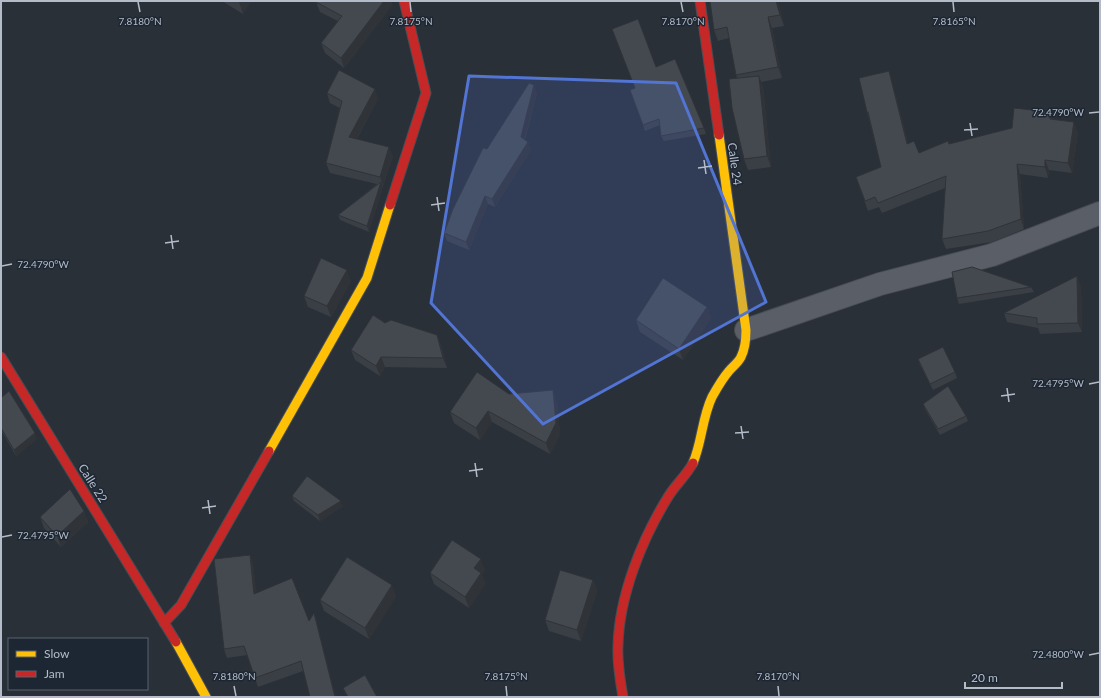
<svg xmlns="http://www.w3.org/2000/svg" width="1101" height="698" font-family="Lato,sans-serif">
  <rect width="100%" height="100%" fill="#2a3038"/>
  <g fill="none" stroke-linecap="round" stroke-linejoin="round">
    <g stroke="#484c53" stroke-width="24">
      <path id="street" d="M746 330 880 284 992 255 1100 213"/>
    </g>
    <g stroke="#484c53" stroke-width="11">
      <g id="slow">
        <path d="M269 451 367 278 390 205"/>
        <path d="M693 463C702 442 702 418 712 397 717 388 722 379 729 371 733 366 738 363 741 357 745 349 746 339 746 330L719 135"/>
        <path d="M176 642 206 697"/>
      </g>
    </g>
    <g stroke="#484c53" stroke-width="11">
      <g id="jam">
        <path d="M700 1 719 135"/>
        <path d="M390 205 426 93 404 1"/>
        <path d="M1 357 176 642"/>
        <path d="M164 623 181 605 269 451"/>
        <path d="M623 697C620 680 617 663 618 646 619 596 642 539 668 497 675 485 686 476 693 463"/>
      </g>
    </g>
    <use href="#street" stroke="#5a5e66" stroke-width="22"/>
    <use href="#slow" stroke="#ffc107" stroke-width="9"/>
    <use href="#jam" stroke="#c62828" stroke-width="9"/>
  </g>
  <g fill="#3a3f45">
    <path d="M222 1H251L243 14Z"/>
    <path d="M710 1H778L784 26 772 28 782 78 761 82 763 87 771 167 748 170 744 159 737 78 736 75 729 38 718 41 714 30Z"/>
    <path d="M316 2 392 5 344 68 325 53 321 43 338 21 320 12Z"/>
    <path d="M656 67 704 128 706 134 664 141 661 136 660 125 645 131 630 90 635 88Z"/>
    <path d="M892 82 908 143 919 153 1012 128 1051 112 1053 119 1078 132 1072 173 1049 170 1048 178 1020 174 1024 229 992 242 946 249 942 239 945 188 882 213 879 207 868 211 856 177 881 167 870 123 867 112Z"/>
    <path d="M327 93 378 98 357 139 393 156 383 186 382 185 383 187 369 232 340 220 338 215 377 184 330 173 326 163 340 108 330 103Z"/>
    <path d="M537 93 525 140 528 142 531 150 495 207 488 204 469 250 447 241 444 233 487 149Z"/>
    <path d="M351 281 331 317 308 307 304 296Z"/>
    <path d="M1081 286 1082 332 1040 334 1038 328 1007 322 1004 313Z"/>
    <path d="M1031 287 1034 292 959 304 957 298Z"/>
    <path d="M707 307 711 318 683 360 640 332 636 320Z"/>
    <path d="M385 323 437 335 441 345 447 368 385 367 380 376 355 360 351 350Z"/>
    <path d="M918 359 955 372 957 378 933 390 920 365Z"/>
    <path d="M509 394 557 401 560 434 550 454 492 422 480 440 454 423 450 412Z"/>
    <path d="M1 398 37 439 16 456 1 430Z"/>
    <path d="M923 404 966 416 968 421 940 435 925 409Z"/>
    <path d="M292 496 343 506 320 521 294 501Z"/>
    <path d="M84 511 88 522 61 547 44 528 40 517Z"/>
    <path d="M250 555 253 564 256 593 309 621 314 613 317 622 303 671 258 687 247 655 227 658 224 649Z"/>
    <path d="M485 570 482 575 485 584 469 608 434 584 430 573Z"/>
    <path d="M593 580 597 591 581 641 549 631 545 620Z"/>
    <path d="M396 596 369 639 324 611 320 600Z"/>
  </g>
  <g fill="#303338">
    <path d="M240 1H251L243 14 239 2Z"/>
    <path d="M384 1H392V5L344 68 341 58Z"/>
    <path d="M776 1H778L784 26 780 15Z"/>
    <path d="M768 17 772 28 782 78 778 67Z"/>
    <path d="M889 71 892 82 911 154 907 144Z"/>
    <path d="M759 76 763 87 771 167 767 156Z"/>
    <path d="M534 85 537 93 523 145 521 137Z"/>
    <path d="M375 89 378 98 353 146 349 137Z"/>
    <path d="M1051 112 1055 123 1050 119Z"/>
    <path d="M1074 122 1078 132 1072 173 1068 163Z"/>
    <path d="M528 142 531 150 495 207 492 199Z"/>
    <path d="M389 147 393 156 383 186 380 177Z"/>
    <path d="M1045 160 1049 170 1048 178 1045 167Z"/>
    <path d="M1017 164 1020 174 1024 229 1021 219Z"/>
    <path d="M381 182 383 187 369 232 367 226Z"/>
    <path d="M485 196 488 204 469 250 466 242Z"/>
    <path d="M347 270 351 281 331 317 327 306Z"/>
    <path d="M1077 276 1081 286 1082 332 1078 323Z"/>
    <path d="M707 307 711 318 683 360 679 349Z"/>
    <path d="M437 335 441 345 447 368 443 358Z"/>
    <path d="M381 357 385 367 380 376 376 366Z"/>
    <path d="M553 390 557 401 560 434 550 454 546 443Z"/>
    <path d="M488 411 492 422 480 440 476 428Z"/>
    <path d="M35 433 37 439 16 456 14 450Z"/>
    <path d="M341 501 343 506 320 521 318 515Z"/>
    <path d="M84 511 88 522 61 547 57 536Z"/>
    <path d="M250 555 253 564 258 603 254 594Z"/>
    <path d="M481 559 485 570 482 575 485 584 469 608 465 597 474 568Z"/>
    <path d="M593 580 597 591 581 641 577 630Z"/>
    <path d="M392 585 396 596 369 639 365 628Z"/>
    <path d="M314 613 317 622 336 697H335Z"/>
  </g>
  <g fill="#444950" stroke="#303338">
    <path d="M317 1H384L341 58 321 43 342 16 316 2Z"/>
    <path d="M710 1H776L780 15 768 17 778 67 736 75 727 27 714 30Z"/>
    <path d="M638 19 656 67 675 59 704 128 661 136 659 119 643 125 630 90 635 88 612 29Z"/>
    <path d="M339 70 375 89 349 137 389 147 380 177 326 163 342 101 327 93Z"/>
    <path d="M889 71 907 144 914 141 919 153 948 141 949 144 1012 128 1014 108 1051 112 1050 119 1074 122 1068 163 1045 160V167L1017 164 1021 219 988 231 942 239 946 176 878 203 875 197 865 201 856 177 881 167 868 112H867L859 78Z"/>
    <path d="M759 76 767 156 744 159 732 108 729 79Z"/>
    <path d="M529 83 534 85 521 137 528 142 492 199 485 196 466 242 444 233 453 209 483 148 487 149Z"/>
    <path d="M381 182 367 226 338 215Z"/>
    <path d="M321 258 347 270 327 306 304 296Z"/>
    <path d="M972 267 1031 287 957 298 952 272Z"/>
    <path d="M1077 276 1078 323 1037 324V318L1004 313Z"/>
    <path d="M663 278 707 307 679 349 636 320Z"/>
    <path d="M373 315 385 323 391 320 437 335 443 358 381 357 376 366 351 350Z"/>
    <path d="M943 347 955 372 930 384 918 359Z"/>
    <path d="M477 372 509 394 553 390 556 423 546 443 488 411 476 428 450 412Z"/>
    <path d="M948 386 966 416 938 429 923 404Z"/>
    <path d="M9 391 35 433 14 450 1 428V398Z"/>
    <path d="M307 476 341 501 318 515 292 496Z"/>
    <path d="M70 489 84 511 57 536 40 517Z"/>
    <path d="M452 540 481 559 474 568 481 573 465 597 430 573Z"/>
    <path d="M250 555 254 594 292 578 309 621 314 613 335 697H310L301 661 255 678 244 646 224 649 214 559Z"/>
    <path d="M347 557 392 585 365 628 320 600Z"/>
    <path d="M560 570 593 580 577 630 545 620Z"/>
    <path d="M365 675 377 697H348L343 688Z"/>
  </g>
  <path fill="#5274d3" fill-opacity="0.2" stroke="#5274d3" stroke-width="3" stroke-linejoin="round" d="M469 76 676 83 766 302 543 424 431 303Z"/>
  <path fill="none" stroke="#b4bcc9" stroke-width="1.5" d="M138 2 140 12M410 2 411 12M681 2 683 12M953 2 954 12M1089 113 1099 112M970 123 972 136M964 130 978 129M704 160 706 174M698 168 712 166M437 197 439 211M431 205 445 203M171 235 173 249M165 243 179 241M2 266 12 264M1089 384 1099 382M1007 388 1009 402M1001 396 1015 394M741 426 743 439M735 433 749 432M475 463 477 477M469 471 483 469M208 500 210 514M202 508 216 506M2 537 12 535M1089 655 1099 653M234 686 236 696M506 686 507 696M778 686 779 696"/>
  <g text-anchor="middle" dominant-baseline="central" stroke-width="3" stroke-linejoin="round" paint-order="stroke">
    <g font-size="12" fill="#b4bcc9" stroke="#1d2633">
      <text transform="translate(735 164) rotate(82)">Calle 24</text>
      <text transform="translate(93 483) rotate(58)">Calle 22</text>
    </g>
  </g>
  <g font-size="10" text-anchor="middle" fill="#b4bcc9" stroke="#1d2633" stroke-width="3" stroke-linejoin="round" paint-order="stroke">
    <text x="140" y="25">7.8180°N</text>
    <text x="411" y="25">7.8175°N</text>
    <text x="683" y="25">7.8170°N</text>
    <text x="954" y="25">7.8165°N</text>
    <text x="1058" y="116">72.4790°W</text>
    <text x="43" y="268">72.4790°W</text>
    <text x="1058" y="387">72.4795°W</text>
    <text x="43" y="539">72.4795°W</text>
    <text x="1058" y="658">72.4800°W</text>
    <text x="234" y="680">7.8180°N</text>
    <text x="506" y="680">7.8175°N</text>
    <text x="778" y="680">7.8170°N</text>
  </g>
  <rect width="1101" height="698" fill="none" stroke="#b4bcc9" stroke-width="4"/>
  <rect x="8" y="638" width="140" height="52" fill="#1d2633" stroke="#59626f"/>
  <rect x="16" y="651" width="20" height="6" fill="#ffc107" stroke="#59626f"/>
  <text x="44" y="658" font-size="12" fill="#b4bcc9">Slow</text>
  <rect x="16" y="671" width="20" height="6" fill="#c62828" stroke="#59626f"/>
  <text x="44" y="678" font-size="12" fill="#b4bcc9">Jam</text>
  <path d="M965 682v6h97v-6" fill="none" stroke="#b4bcc9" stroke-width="2"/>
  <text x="971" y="682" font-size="12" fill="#b4bcc9" stroke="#1d2633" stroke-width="3" paint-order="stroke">20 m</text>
</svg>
